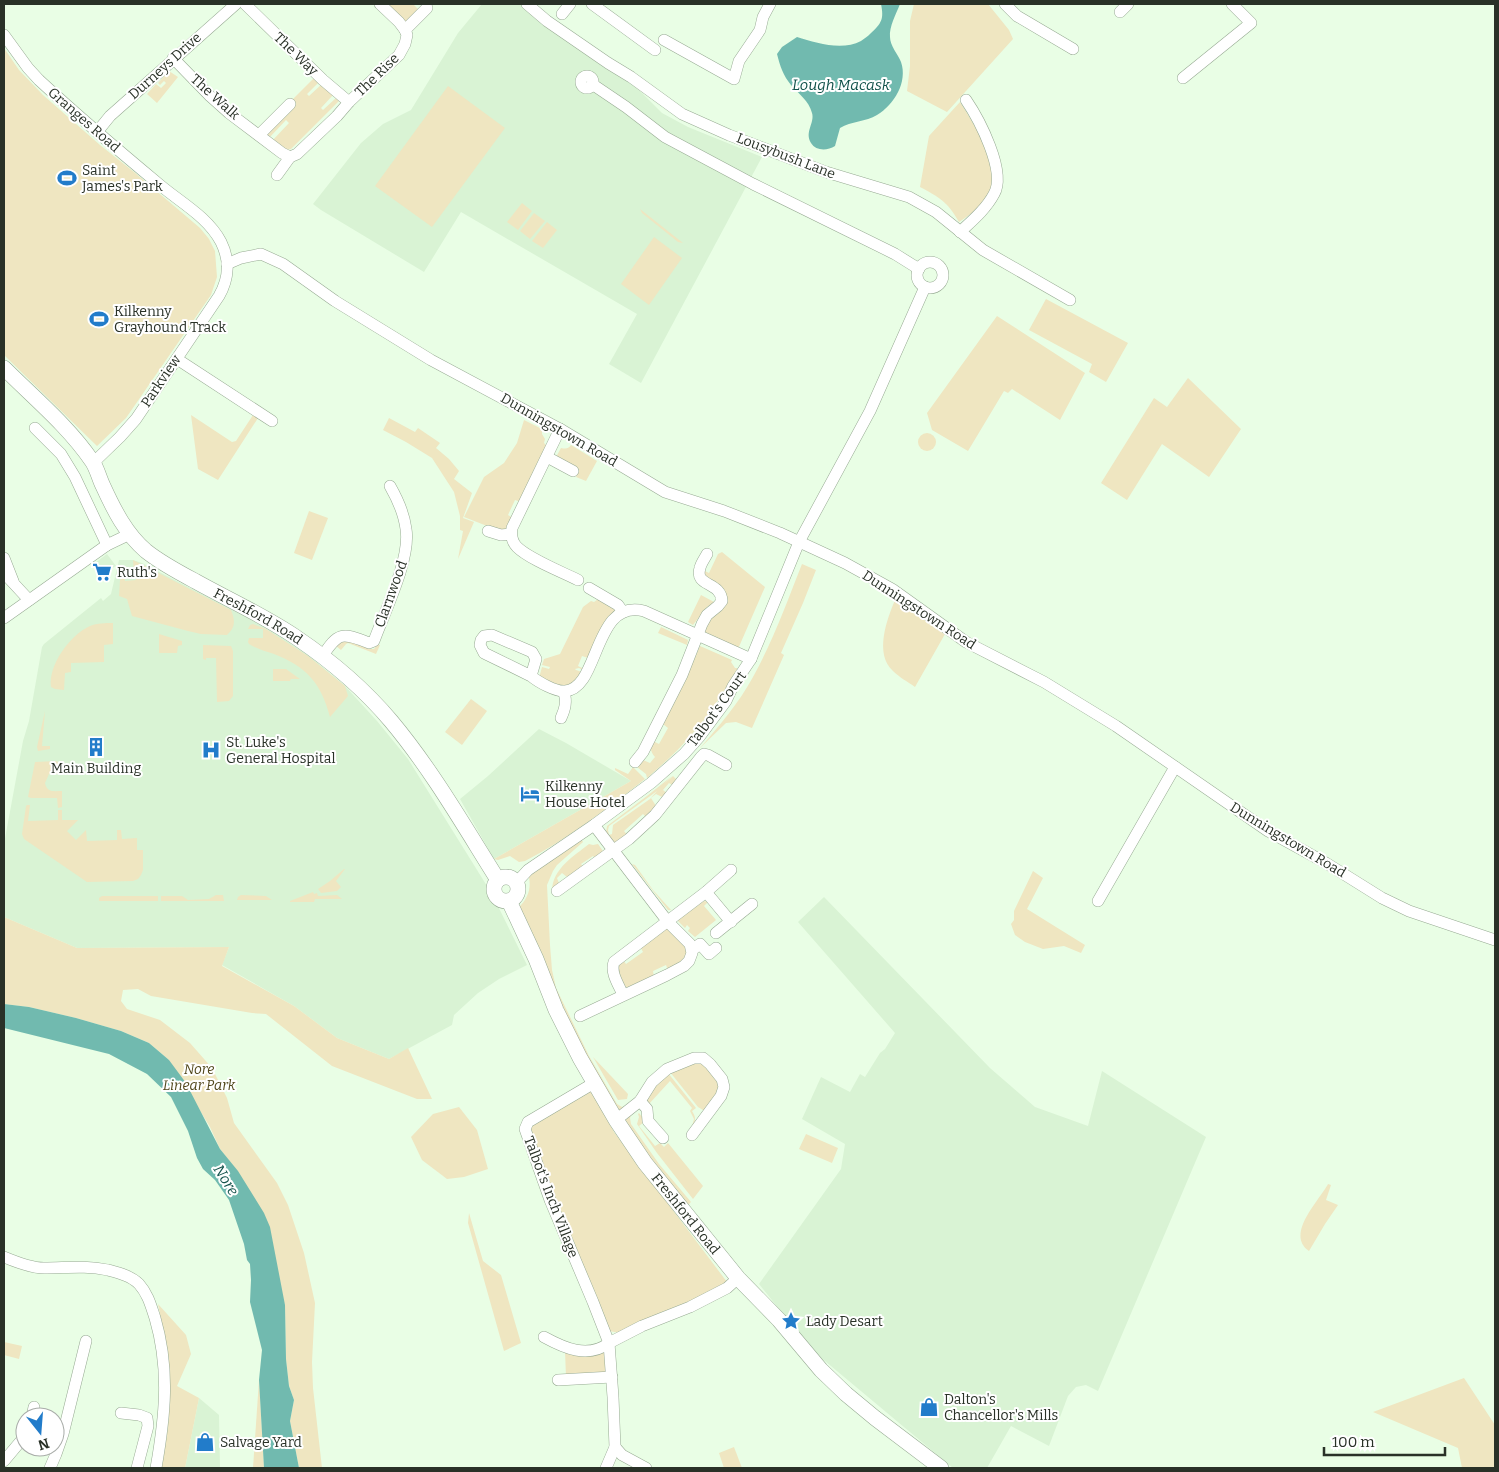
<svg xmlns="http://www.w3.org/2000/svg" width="1499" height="1472" font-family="Bitter,serif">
  <rect width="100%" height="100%" fill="#e9fee5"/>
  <g fill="#d9f3d4">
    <path d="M482 4H524L629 80 662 113 688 127 762 157 641 383 609 364 637 314 461 212 424 272 321 210 313 204 361 143 383 124 411 110 458 33Z"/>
    <path d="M107 554 116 566 105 572 108 576 104 579 97 570 95 563Z"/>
    <path d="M119 560H133L142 563 267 628 308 655 345 686 377 721 408 759 492 894 527 965 499 979 478 993 454 1015 452 1025 389 1059 337 1038 294 1006 222 965 229 947 77 948 4 917V844L23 741 29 721 42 647 44 644 101 598 103 601 111 594Z"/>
    <path d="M539 729 566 743 631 781 494 859 460 799 488 776Z"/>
    <path d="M824 897 990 1068 1035 1107 1088 1126 1102 1071 1206 1137 1098 1391 1086 1385 1076 1387 1068 1396 1049 1446 1011 1426 987 1468H953L813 1351 759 1284 841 1169 845 1144 802 1119 821 1077 850 1092 860 1074 865 1077 880 1053 885 1049 895 1033 798 922Z"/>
    <path d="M199 1398 219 1415 220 1468H185Z"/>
  </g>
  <g fill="#efe6c1" fill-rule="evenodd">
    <path d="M385 4H415L414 5 419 10 405 24Z"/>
    <path d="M914 4H988L1009 30 1013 39 947 112 907 91 910 66V21Z"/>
    <path d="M4 48 19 70 43 95 100 145 134 172 200 228 209 239 215 251 217 277 211 295 126 418 97 446 4 355Z"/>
    <path d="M169 71 178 77 157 103 147 94 156 84 161 88 166 83 164 81 160 85 158 83Z"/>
    <path d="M314 78 319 82 307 94 309 96 322 84 333 95 321 108 323 110 336 98 339 101 291 149 286 150 272 141 289 123 286 120 269 138 266 136 291 101Z"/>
    <path d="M448 86 505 128 432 227 375 186Z"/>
    <path d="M960 102C972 121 999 163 993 185 988 202 973 213 959 222 948 202 939 197 920 187L929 136Z"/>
    <path d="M522 203 532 211 518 230 507 222Z"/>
    <path d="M640 209 683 243 678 242 642 213Z"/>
    <path d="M534 213 545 221 530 239 520 231Z"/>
    <path d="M547 222 557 230 543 248 532 241Z"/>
    <path d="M654 237 682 258 649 305 621 284Z"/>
    <path d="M1046 299 1128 343 1106 382 1089 372 1092 364 1029 330Z"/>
    <path d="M997 316 1085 373 1060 420 1012 389 1008 393 1004 391 968 451 932 430 927 413Z"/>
    <path d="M1188 378 1241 429 1209 477 1162 444 1127 500 1101 483 1154 398 1167 407Z"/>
    <path d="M191 415 232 442 236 441 253 415 258 418 218 480 198 469Z"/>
    <path d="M389 418 415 432 418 428 440 443 436 448 449 459 459 471 454 479 472 493 463 518 474 522 458 559 463 531 460 530V516L454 492 432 458 406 442 383 430Z"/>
    <path d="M524 420 542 429V434L545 439 544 443 547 446 521 502 515 500 508 515 513 518C509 525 508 529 500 531L464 517 484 477 504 463 517 443Z"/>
    <circle cx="927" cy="442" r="9"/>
    <path d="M571 445 597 461 586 481 576 477 579 470 556 457 561 448C566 449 568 449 571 445Z"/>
    <path d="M309 511 328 518 312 560 294 553Z"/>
    <path d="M722 552 765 587 738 649 705 633C703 621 717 612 724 604L707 580 703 570 709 573 718 554Z"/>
    <path d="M133 560 231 610C235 620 236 627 227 635L201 634 188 631 132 616 127 599 119 596 120 580 124 576 125 581 136 580 135 574 134 573Z"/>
    <path d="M802 564 816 570 803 603 781 653 784 655 752 728 736 722 726 723 700 748C719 726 739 703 753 677 773 641 787 602 802 564Z"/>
    <path d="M701 595 714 602 706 608 693 625 688 622Z"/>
    <path d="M600 598 615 610V612L588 658 582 656 578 666 584 669 583 670 579 668 575 669 576 670 582 672 578 680 564 689 539 678 542 667 549 669 550 667 542 665 544 659 560 654 561 652 583 607 591 601 594 602Z"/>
    <path d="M895 600 945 634 915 687C908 682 899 677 893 671 874 654 887 619 895 600Z"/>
    <path d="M113 623V644L104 645V662L71 663V672L65 673 64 690 55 689 51 687C48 665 70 635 90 626 97 623 106 623 113 623Z"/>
    <path d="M253 624 266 629 308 656 345 686 348 696 330 717C321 683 307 667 274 654 265 651 257 649 249 644L248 642 249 638H263V629H248L250 625Z"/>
    <path d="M661 627 688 640 687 645 658 633Z"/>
    <path d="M159 634 182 641V645L178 646 177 653H159Z"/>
    <path d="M349 640 370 649H374L377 645H380L376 654 348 643 346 644 341 650 336 646 341 641Z"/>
    <path d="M203 645 231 646 233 651V696L229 701 217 702 216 658H206V660L203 659Z"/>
    <path d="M700 646 732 660 731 662 735 668H737V670C723 692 710 715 692 734 679 750 663 764 647 778L646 774 637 767 641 762 643 760 650 763 655 757C650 751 650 748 653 741L659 744 668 728 663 724 685 680Z"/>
    <path d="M273 669H286L300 679H291L290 681H273Z"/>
    <path d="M471 699 487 711 462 745 445 732Z"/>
    <path d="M45 711 42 746H50V749L38 751 37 747Z"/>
    <path d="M56 761 58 762V774H49L45 783C47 793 54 791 62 791V807L58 808 57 798H31L28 797 35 762Z"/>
    <path d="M633 767 645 779C607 809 567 839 525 861L519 862 510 856 498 860 494 859 631 781 615 770V768L628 774Z"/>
    <path d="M672 776 664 784 673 776 678 781 674 786 669 783 663 790 668 794 662 797 656 794 651 798 656 806 647 818 643 814 624 831 628 836 615 844 606 833 607 826 647 796ZM657 791 650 799 613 825 612 834 609 835 608 830 609 826Z"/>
    <path d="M27 805H30L28 821 58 820V810H62V820H78L67 831 76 840 86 830 87 841 117 840V830H121L122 839 137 838V850H143V870L141 875 138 879 133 881 87 882 24 839 22 834 26 806Z"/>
    <path d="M581 839 583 842 557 865 553 871 547 885 550 945 552 970 556 988 589 1056 617 1104 622 1107 625 1106 621 1110H618L586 1061 518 908C529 898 532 887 528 873Z"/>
    <path d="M589 844 593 845 598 844 605 854 597 861 593 856 581 864 585 869 567 877 562 873 557 878 560 886 552 891C552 869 574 856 589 844Z"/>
    <path d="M632 864 635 865 653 890 671 910H668Z"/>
    <path d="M344 869H345L336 881 341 887 337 891 321 893 318 889 330 881Z"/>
    <path d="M1033 871 1043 878 1027 909 1085 945 1081 953 1064 946 1043 949 1025 942 1015 935 1011 924 1014 920V911Z"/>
    <path d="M313 892 314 894 317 893 318 896 337 895 342 899H315L314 902H290V901Z"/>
    <path d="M216 895H223L224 901H161V896H182L188 900 209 899Z"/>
    <path d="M241 895 266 896 272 900H237L238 897Z"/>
    <path d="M102 896H158V901H99V898Z"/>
    <path d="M704 901 708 902 704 906 716 920 695 937 688 931 690 928 687 925 685 928 678 921 679 919Z"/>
    <path d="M4 917 77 948 229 947 222 966 294 1006 337 1038 389 1059 408 1048 432 1099H417L332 1066 266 1014 252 1013 151 996 138 989 123 990 121 1001 127 1009 160 1020 190 1043 212 1068 227 1098 234 1123 277 1183 288 1205 304 1253 315 1303 312 1362 313 1388 322 1468H299L290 1421 294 1400 289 1386 286 1359 285 1305 238 1172 220 1149 210 1127 169 1060 149 1043 121 1031 76 1018 29 1007 4 1004Z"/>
    <path d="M667 928 688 948 685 959 668 970 666 965 653 971 654 977 630 987H625L616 969 619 962 623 960 626 964 643 952 640 946Z"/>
    <path d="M593 1057 628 1094 627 1099 618 1100Z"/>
    <path d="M701 1062 719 1082 720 1090 705 1110H703L698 1107 670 1072 691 1063Z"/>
    <path d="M668 1073 696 1108 692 1111C696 1117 696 1121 692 1127L694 1119 690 1111 692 1108 670 1081 648 1105 647 1100 656 1084Z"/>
    <path d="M593 1090 614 1132 727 1282 697 1300 620 1333 609 1331 579 1255 577 1254 575 1251 576 1247 554 1194 550 1193 530 1126Z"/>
    <path d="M459 1107 477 1130 488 1169 464 1177 447 1179 422 1160 411 1137 433 1114Z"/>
    <path d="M639 1113 643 1118 644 1122 639 1126 655 1146 660 1143 664 1147 668 1143 703 1186 693 1199 657 1153 637 1124 639 1117 638 1114Z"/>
    <path d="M631 1115 630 1118 631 1124 659 1164 691 1202 686 1207 625 1123V1119Z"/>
    <path d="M806 1134 838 1148 832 1163 799 1149Z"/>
    <path d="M1328 1184 1331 1185 1326 1200 1338 1205 1325 1224 1309 1251C1285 1234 1319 1201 1328 1184Z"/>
    <path d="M469 1213 483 1261 501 1275 521 1343 504 1351 468 1223Z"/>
    <path d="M158 1304 186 1335 191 1354 177 1386 199 1398 185 1468H160C176 1411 169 1361 158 1304Z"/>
    <path d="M4 1342 22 1346 19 1359 4 1355Z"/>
    <path d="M605 1349 608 1374 566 1377 565 1351Z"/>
    <path d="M1464 1378 1495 1425V1468H1462L1458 1448 1373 1412Z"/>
    <path d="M259 1380 264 1468H253Z"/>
    <path d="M734 1447 742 1468H724L719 1453Z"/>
  </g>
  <g fill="#71baaf">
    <path d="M881 4H900C896 14 889 27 890 37 890 46 898 54 901 62 908 82 894 105 877 115 866 122 851 121 840 128L835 146C827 151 816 151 811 143 804 132 815 123 812 113 809 101 799 94 791 85 783 75 780 66 777 54L782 47 797 37C816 43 842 51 861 41 864 39 868 36 870 34 882 23 884 19 881 4Z"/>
    <path d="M4 1004 29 1007 76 1018 121 1031 149 1043 169 1060 186 1083 220 1149 238 1171 264 1213 270 1227 285 1305 286 1359 289 1386 294 1400 290 1421 299 1468H264L259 1380 262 1350 250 1302 251 1280 250 1264 247 1260 244 1244 229 1200 215 1180 203 1169 197 1158 188 1131 171 1097 147 1074 109 1054 4 1028Z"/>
  </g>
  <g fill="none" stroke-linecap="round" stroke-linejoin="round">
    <g stroke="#97aa93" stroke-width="12">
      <g id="minor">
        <path d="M245 4 323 80 349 102"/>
        <path d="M527 4 547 21 608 63 631 77 682 114 729 135 826 172 909 197 936 212 983 250 1070 300"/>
        <path d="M592 4 655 50"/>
        <path d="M1005 4 1017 16 1073 49"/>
        <path d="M1120 12 1128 4"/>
        <path d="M562 14 570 4"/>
        <path d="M405 30 427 8"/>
        <path d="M4 35 28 68 39 80C78 116 119 151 160 185 180 202 208 217 221 242 230 260 229 279 219 296L136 419 120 437 93 463"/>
        <path d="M664 40 734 79 739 61 760 30 763 17 770 4"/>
        <path d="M173 58 210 96 229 113 282 153 290 157"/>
        <circle cx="587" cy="82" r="6"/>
        <path d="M1183 78 1251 23 1232 4"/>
        <path d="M592 84 626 107 665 137 753 184 895 254 919 269"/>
        <path d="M97 132 110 116 236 4"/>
        <path d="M259 135 290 104"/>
        <path d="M277 175 290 157 297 154 337 116 349 102 399 55 405 44 407 35 405 30 399 22 380 4"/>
        <path d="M960 232C973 220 986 209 994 194 1007 172 979 119 966 100"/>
        <circle cx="930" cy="275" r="13"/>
        <path d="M227 264 241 258 261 254 283 264 335 301 431 360 560 429 665 492 724 511 780 533 845 563 892 589 966 642 1044 682 1116 726 1268 831 1326 863 1382 898 1409 911 1495 940"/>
        <path d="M177 359 272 421"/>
        <path d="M35 428 61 454 75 477 107 545"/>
        <path d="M560 429 512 528C511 535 512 542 517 547 529 559 562 572 578 580"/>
        <path d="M547 457 573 471"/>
        <path d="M488 531 501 535 511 534"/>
        <path d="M4 558 13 581"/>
        <path d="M4 573 29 600"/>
        <path d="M589 588 618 605 623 612"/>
        <path d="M4 618 107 545 130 534"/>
        <path d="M322 657C338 632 342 632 369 643L374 641C384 613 411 559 406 529 404 513 398 500 390 486"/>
        <path d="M531 676 484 653 480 645 481 640 484 636 492 635 532 652 536 659 531 676C538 682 556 692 565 691 600 689 593 598 644 611L751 659"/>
        <path d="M561 718C565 709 567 702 564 692"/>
        <path d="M635 762 643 752 682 675 702 624 707 615 718 606 722 601C721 581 694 587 700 568 701 563 705 558 707 554"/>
        <path d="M516 883 528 870 594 825 651 783 684 754 700 736 726 701 733 686 751 659 799 542 870 411 925 287"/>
        <path d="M557 891 629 839 655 815 701 757 704 754 708 755 726 765"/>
        <path d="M706 892 731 922"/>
        <path d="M1098 901 1175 767"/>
        <path d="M716 933 752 904"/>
        <path d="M692 950 700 944 709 954 716 948"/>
        <path d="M623 995C619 985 610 973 614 962L706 892 731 870"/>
        <path d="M580 1016 667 975 684 966 689 961 692 953 690 944 668 922 594 825"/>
        <path d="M594 1083 528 1122 525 1129 550 1200 593 1302 609 1343 642 1326 690 1307 727 1288 738 1278"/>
        <path d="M640 1101 647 1109 648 1121 663 1138"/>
        <path d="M616 1120 640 1101 652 1082 667 1069 694 1058H703L710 1064 722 1079 724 1087 721 1096 692 1135"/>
        <path d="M4 1257C16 1262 31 1268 44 1268 67 1268 84 1265 108 1270 119 1273 131 1276 139 1284 148 1294 151 1306 155 1318 170 1369 165 1417 156 1468"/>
        <path d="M544 1337C564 1348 588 1359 609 1343L613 1397 615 1447 606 1468"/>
        <path d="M558 1380 612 1377"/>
        <path d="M121 1413 139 1415 147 1418 148 1426 137 1468"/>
        <path d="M32 1417 34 1407"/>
        <path d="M615 1447 622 1455 646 1468"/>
        <path d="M4 1461 25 1436"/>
        <path d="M50 1468 56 1454 63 1434 86 1341"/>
      </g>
    </g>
    <g stroke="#97aa93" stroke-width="16">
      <g id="major">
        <path id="s1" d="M4 368C34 398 68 426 92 461 97 468 99 478 103 486 114 510 126 534 146 551 161 563 178 572 195 581 229 600 265 616 297 638 331 661 364 689 391 721 432 770 464 826 498 880"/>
        <circle cx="506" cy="889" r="12"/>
        <path id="s2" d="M509 901 536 959 556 1010 580 1058 616 1120 645 1163 738 1278 779 1320 821 1370 846 1394 875 1418 941 1468"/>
      </g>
    </g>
    <use href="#minor" stroke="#fff" stroke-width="11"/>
    <use href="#major" stroke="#fff" stroke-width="15"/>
  </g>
  <defs>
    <g id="stadium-bare" transform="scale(1.5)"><path d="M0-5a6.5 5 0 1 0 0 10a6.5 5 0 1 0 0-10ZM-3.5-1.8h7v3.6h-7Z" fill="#227cca" stroke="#fff" stroke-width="2.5" paint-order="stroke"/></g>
    <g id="supermarket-bare" transform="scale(1.5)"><path d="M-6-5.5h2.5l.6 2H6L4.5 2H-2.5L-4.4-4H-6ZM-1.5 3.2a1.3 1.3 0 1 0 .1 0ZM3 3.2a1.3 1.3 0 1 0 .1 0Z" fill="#227cca" stroke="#fff" stroke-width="2.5" paint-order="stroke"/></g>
    <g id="building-bare" transform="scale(1.5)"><path d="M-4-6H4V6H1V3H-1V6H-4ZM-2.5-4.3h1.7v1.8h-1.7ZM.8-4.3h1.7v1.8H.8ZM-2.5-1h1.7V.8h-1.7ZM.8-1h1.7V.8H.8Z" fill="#227cca" stroke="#fff" stroke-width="2.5" paint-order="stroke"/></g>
    <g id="hospital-bare" transform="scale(1.5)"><path d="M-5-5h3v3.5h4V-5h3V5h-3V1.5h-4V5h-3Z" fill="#227cca" stroke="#fff" stroke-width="2.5" paint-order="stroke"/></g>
    <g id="hotel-bare" transform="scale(1.5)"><path d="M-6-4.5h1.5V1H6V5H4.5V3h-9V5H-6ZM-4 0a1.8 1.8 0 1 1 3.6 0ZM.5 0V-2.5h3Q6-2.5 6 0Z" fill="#227cca" stroke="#fff" stroke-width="2.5" paint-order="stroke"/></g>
    <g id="sight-bare" transform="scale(1.5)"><path d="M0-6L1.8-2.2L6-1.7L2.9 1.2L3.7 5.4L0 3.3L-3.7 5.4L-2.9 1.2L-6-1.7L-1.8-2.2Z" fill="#227cca" stroke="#fff" stroke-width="2.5" paint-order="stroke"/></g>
    <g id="shop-bare" transform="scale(1.5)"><path d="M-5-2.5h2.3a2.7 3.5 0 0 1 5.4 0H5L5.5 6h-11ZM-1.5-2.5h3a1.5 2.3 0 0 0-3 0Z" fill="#227cca" stroke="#fff" stroke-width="2.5" paint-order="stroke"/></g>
  </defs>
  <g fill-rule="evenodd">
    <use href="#stadium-bare" x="67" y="178"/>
    <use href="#stadium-bare" x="99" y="319"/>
    <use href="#supermarket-bare" x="102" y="572"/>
    <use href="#building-bare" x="96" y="747"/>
    <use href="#hospital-bare" x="211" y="750"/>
    <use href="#hotel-bare" x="530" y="794"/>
    <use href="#sight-bare" x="791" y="1321"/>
    <use href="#shop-bare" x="929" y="1407"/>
    <use href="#shop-bare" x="205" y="1442"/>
  </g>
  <g text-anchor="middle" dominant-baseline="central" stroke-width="4" stroke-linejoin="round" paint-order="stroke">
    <g font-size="14" fill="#293127" stroke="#fff">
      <text transform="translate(296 54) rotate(44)">The Way</text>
      <text transform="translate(165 66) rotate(-42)">Durneys Drive</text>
      <text transform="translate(377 75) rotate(-44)">The Rise</text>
      <text transform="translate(215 97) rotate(42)">The Walk</text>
      <text transform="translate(84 120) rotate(41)">Granges Road</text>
      <text transform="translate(786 156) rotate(21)">Lousybush Lane</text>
      <text transform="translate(161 381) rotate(-56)">Parkview</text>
      <text transform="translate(559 430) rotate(30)">Dunningstown Road</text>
      <text transform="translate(391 594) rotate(-70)">Clarnwood</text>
      <text transform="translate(919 610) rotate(33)">Dunningstown Road</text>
      <text stroke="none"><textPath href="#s1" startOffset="364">Freshford Road</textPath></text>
      <text transform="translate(717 709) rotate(-54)">Talbot's Court</text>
      <text transform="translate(1288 840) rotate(31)">Dunningstown Road</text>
      <text transform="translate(551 1197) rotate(69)">Talbot's Inch Village</text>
      <text stroke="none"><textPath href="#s2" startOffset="361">Freshford Road</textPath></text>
    </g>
    <g font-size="14" fill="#293127" stroke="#fff" text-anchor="start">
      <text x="82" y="170">Saint<tspan x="82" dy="16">James's Park</tspan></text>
      <text x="114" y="311">Kilkenny<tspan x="114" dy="16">Grayhound Track</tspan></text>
      <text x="117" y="572">Ruth's</text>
      <text x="226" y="742">St. Luke's<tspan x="226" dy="16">General Hospital</tspan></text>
      <text x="96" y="768" text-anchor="middle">Main Building</text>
      <text x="545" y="786">Kilkenny<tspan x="545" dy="16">House Hotel</tspan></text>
      <text x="806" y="1321">Lady Desart</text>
      <text x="944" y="1399">Dalton's<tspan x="944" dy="16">Chancellor's Mills</tspan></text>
      <text x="220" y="1442">Salvage Yard</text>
    </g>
    <g font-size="14" font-style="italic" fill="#51471b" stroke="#fff">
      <text x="199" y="1069">Nore<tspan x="199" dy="16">Linear Park</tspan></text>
    </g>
    <g font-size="15" font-style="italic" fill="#13524b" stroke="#fff">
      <text x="841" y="85">Lough Macask</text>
      <text transform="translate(226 1180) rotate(58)">Nore</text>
    </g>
  </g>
  <rect width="1499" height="1472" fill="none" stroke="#293127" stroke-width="10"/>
  <g transform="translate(40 1432) rotate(163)"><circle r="24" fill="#ffffff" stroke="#a9ada9"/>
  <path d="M0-4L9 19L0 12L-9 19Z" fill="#227cca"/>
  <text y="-8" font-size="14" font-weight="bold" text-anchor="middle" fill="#293127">N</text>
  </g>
  <path d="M1324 1447v8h121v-8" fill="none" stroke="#293127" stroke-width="2.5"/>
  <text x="1332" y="1447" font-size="15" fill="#293127" stroke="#ffffff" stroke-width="4" paint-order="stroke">100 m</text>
</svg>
